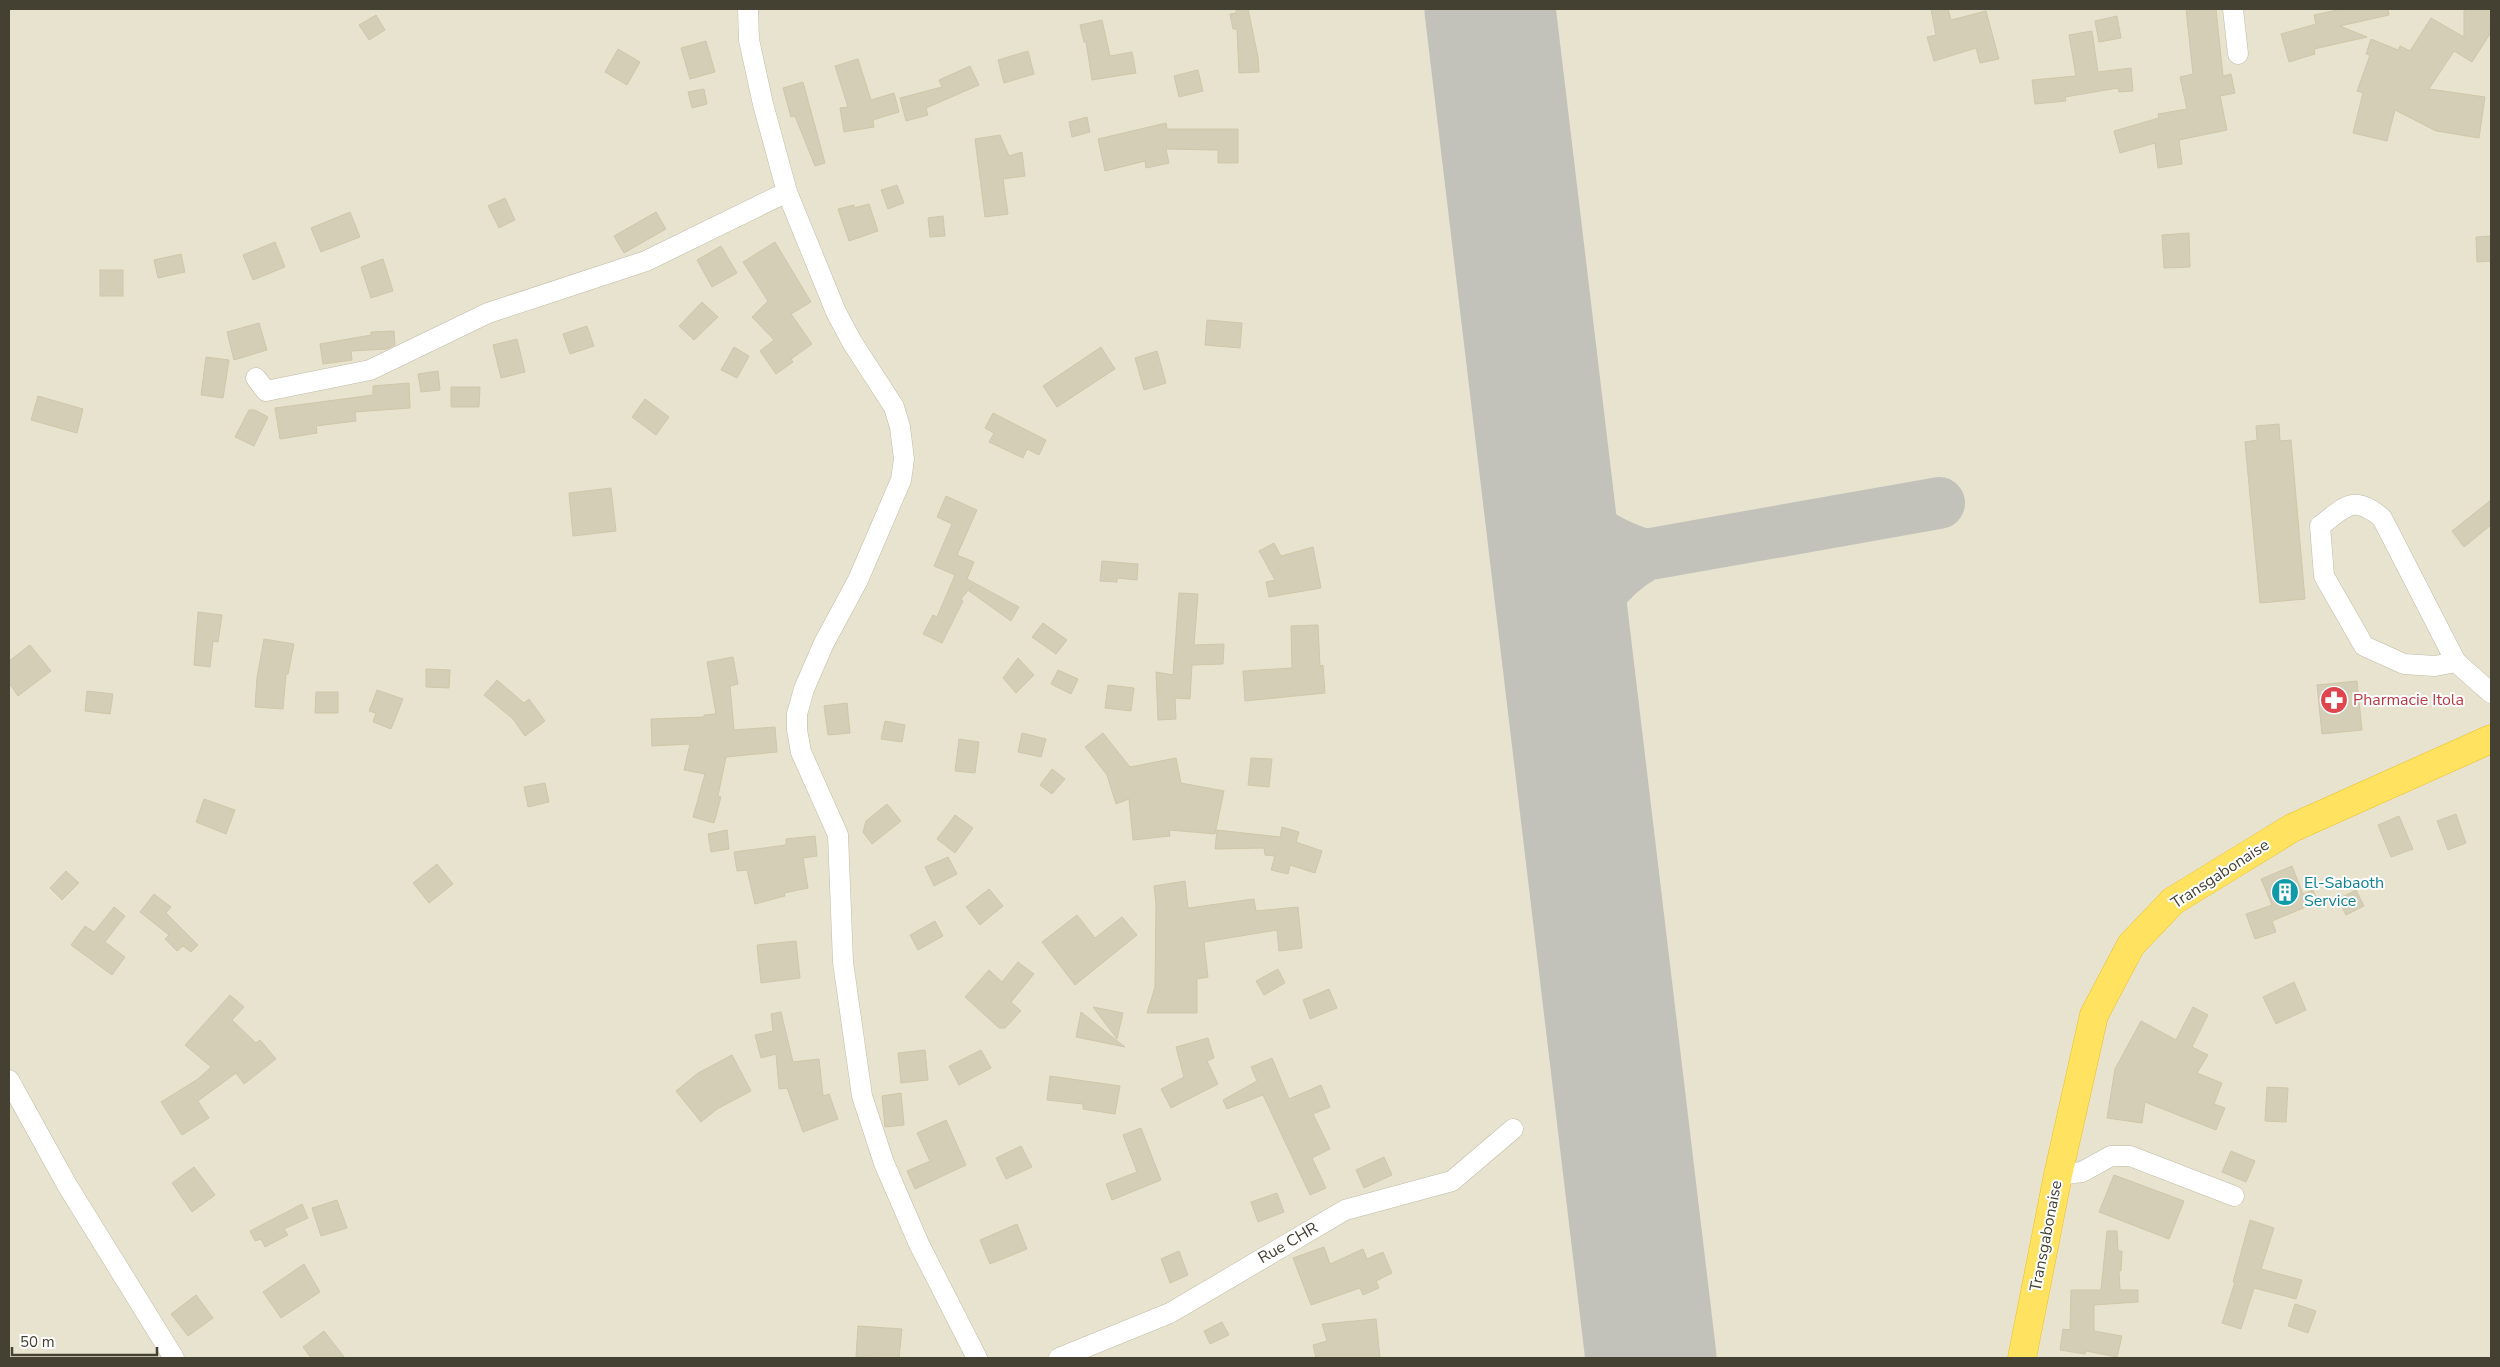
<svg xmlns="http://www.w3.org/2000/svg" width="2500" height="1367" font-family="'Nunito Sans',sans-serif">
  <rect width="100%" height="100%" fill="#f2f0e1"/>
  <rect fill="#e7e3cf" x="9" y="9" width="2482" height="1349"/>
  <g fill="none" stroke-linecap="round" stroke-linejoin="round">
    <g stroke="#c2c2ba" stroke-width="52">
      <path d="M1545 470C1578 516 1587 537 1645 555"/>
      <path d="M1568 660C1587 614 1599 581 1645 555L1939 503"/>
    </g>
    <path stroke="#c2c2ba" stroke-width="131" d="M1490 9 1651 1358"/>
  </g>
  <g fill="#d4ceb6" stroke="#d0c7a9">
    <path d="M1236 9H1248L1258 57 1259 72 1239 73 1237 29H1233L1230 14 1236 13Z"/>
    <path d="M1931 9H1948L1951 20 1986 11 1999 59 1980 63 1976 48 1934 61 1927 37 1936 35Z"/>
    <path d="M2186 9H2216L2223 76 2231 74 2235 93 2220 96 2227 130 2179 140 2182 164 2158 168 2155 143 2120 153 2114 131 2159 118 2158 114 2187 109 2180 77 2193 74Z"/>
    <path d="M2342 9H2388L2389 15 2340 26 2367 37 2314 49 2315 54 2289 62 2281 34 2316 24 2314 15Z"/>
    <path d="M2464 9H2491L2490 34 2472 62 2454 51 2429 89 2485 97 2479 138 2436 131 2395 110 2387 141 2353 133 2363 93 2357 91 2370 55 2366 54 2371 39 2398 50 2400 46 2410 51 2431 18 2464 37Z"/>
    <path d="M376 15 385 30 369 40 359 25Z"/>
    <path d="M2117 16 2121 38 2099 42 2095 21Z"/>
    <path d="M1102 20 1110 56 1132 52 1136 73 1092 80 1086 42H1084L1080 25Z"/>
    <path d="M2092 31 2098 72 2131 68 2133 91 2119 92 2118 88 2065 97 2066 101 2035 104 2032 80 2076 76 2069 35Z"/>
    <path d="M706 41 715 72 690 79 681 48Z"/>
    <path d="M618 49 640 62 627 85 605 72Z"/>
    <path d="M1028 51 1034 74 1004 83 998 60Z"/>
    <path d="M858 59 871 100 894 93 899 112 873 120 874 127 844 132 840 108 848 107 835 66Z"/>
    <path d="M970 66 979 85 926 108 928 115 906 121 900 98 942 87 939 80Z"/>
    <path d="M1198 70 1203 91 1179 97 1174 76Z"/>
    <path d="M803 82 825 163 815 166 795 116 791 117 783 88Z"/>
    <path d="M704 89 707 104 692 108 688 92Z"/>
    <path d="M1087 117 1090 132 1072 137 1069 122Z"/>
    <path d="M1166 123 1167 129H1238V163H1218V150L1166 149 1169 163 1146 168 1145 161 1105 171 1098 139Z"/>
    <path d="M1000 135 1009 156 1022 152 1025 176 1003 179 1008 214 985 217 975 139Z"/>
    <path d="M897 185 904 203 888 209 881 190Z"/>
    <path d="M505 198 515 220 499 228 488 206Z"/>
    <path d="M869 204 878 231 849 241 838 209 854 205V208Z"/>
    <path d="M350 212 360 237 321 252 311 228Z"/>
    <path d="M656 212 666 229 624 253 614 236Z"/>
    <path d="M943 216 945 236 930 237 928 218Z"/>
    <path d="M2189 233 2190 267 2164 268 2162 235Z"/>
    <path d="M2491 236V261L2477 262 2476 237Z"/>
    <path d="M275 242 285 267 253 280 243 255Z"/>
    <path d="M775 242 811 302 791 314 812 344 791 359 793 362 776 374 760 351 774 340 752 317 768 301 743 262Z"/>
    <path d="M721 246 737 273 712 287 697 260Z"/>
    <path d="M181 254 185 272 158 278 154 260Z"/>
    <path d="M383 259 393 291 371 298 361 267Z"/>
    <rect x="100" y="270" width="23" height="26"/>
    <path d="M702 302 718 317 694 340 679 326Z"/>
    <path d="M1207 320 1242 323 1240 348 1205 345Z"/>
    <path d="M259 323 267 350 234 360 227 332Z"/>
    <path d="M587 326 594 346 570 354 563 334Z"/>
    <path d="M394 331 395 345 386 349 351 351 352 360 323 364 320 344 371 335V332Z"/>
    <path d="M517 339 525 372 501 378 493 345Z"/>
    <path d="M734 347 749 356 737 378 721 370Z"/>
    <path d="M1101 347 1115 369 1057 407 1043 386Z"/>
    <path d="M1157 351 1166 383 1144 390 1135 358Z"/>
    <path d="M206 357 229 360 223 398 201 395Z"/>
    <path d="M438 371 440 390 421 392 418 374Z"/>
    <path d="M409 383 410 408 355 412 356 421 316 426 317 433 280 439 275 408 373 395V386Z"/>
    <path d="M451 387H480L479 407H451Z"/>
    <path d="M38 396 83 409 77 433 31 420Z"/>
    <path d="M645 399 669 417 656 435 632 417Z"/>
    <path d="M249 410H255L268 417 254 446 235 437Z"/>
    <path d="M993 413 1046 440 1039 455 1027 449 1023 458 989 442 994 433 985 428Z"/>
    <path d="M2279 424 2280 441 2291 440 2305 599 2260 603 2245 442 2257 440 2256 426Z"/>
    <path d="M611 488 616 531 573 536 569 493Z"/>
    <path d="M946 496 977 510 957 555 974 562 967 579 1019 607 1011 621 969 591 972 586 961 599 963 601 942 643 923 634 933 615 937 617 955 575 934 566 952 524 937 517Z"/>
    <path d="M2491 500V525L2464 547 2452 531Z"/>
    <path d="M1274 543 1281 556 1313 547 1321 588 1269 597 1266 582 1275 580 1259 551Z"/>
    <path d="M1102 561 1138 564 1137 580 1117 578V582L1100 581Z"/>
    <path d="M1179 593 1198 594 1194 645 1224 644 1223 664 1192 665 1190 699 1175 698 1176 719 1158 720 1156 672 1173 675Z"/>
    <path d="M198 612 222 615 218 642 213 641 210 667 194 665Z"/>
    <path d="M1043 623 1067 640 1056 654 1032 637Z"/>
    <path d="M1318 625 1320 666 1323 665 1325 693 1245 701 1243 671 1292 668 1291 626Z"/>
    <path d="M264 639 294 644 288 674H286L283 709 255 707 257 678Z"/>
    <path d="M30 645 51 671 18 696 9 683V661Z"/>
    <path d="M733 657 738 684 730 686 734 730 775 727 777 752 726 757 718 796 721 797 714 823 693 817 705 774 684 770 690 744 652 746 651 719 704 717V715L716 714 707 662Z"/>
    <path d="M1018 658 1034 675 1016 693 1003 678Z"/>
    <path d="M426 669 450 670 449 688 426 687Z"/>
    <path d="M1058 670 1078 679 1071 694 1051 684Z"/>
    <path d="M497 680 524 703 529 699 545 721 525 736 513 719 484 695Z"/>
    <path d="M2357 681 2362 730 2322 734 2317 685Z"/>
    <path d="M1108 685 1134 688 1131 711 1105 708Z"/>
    <path d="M377 690 403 699 391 729 373 722 376 713 369 711Z"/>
    <path d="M87 691 113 694 110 714 85 711Z"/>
    <path d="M316 692H338V713H315Z"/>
    <path d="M847 703 850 733 828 735 824 706Z"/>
    <path d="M885 721 905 725 902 742 881 739Z"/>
    <path d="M1022 733 1046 739 1041 757 1018 752Z"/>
    <path d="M1103 733 1130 767 1176 758 1181 783 1224 791 1215 834 1169 830 1170 836 1133 840 1129 799 1116 804 1107 775 1085 747Z"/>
    <path d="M959 739 979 742 975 773 955 771Z"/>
    <path d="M1251 758 1272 759 1269 787 1248 785Z"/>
    <path d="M1052 769 1065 779 1052 794 1040 785Z"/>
    <path d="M545 783 549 802 528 807 524 787Z"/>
    <path d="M204 799 235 810 226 834 196 822Z"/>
    <path d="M887 804 901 821 872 844 863 832 866 821Z"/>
    <path d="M2456 814 2466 843 2448 850 2437 821Z"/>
    <path d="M955 815 973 828 955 853 937 839Z"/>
    <path d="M2399 816 2413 849 2391 857 2378 825Z"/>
    <path d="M1282 827 1299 832 1296 842 1322 851 1315 873 1290 865 1288 874 1271 870 1275 856 1265 855 1264 848 1215 849 1217 830 1280 837Z"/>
    <path d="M727 830 729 849 711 852 708 834Z"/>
    <path d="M815 836 817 856 803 858 808 888 784 893 785 896 755 904 747 870 737 871 734 852 786 845V839Z"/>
    <path d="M948 857 957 874 934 886 925 867Z"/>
    <path d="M437 864 453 884 429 903 413 883Z"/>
    <path d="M2292 866 2303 894 2313 890 2318 902 2272 921 2276 932 2255 939 2246 914 2272 905 2261 879Z"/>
    <path d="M66 871 79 883 62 900 50 888Z"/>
    <path d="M1185 881 1188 908 1254 899 1256 911 1298 907 1302 948 1279 951 1277 930 1204 942 1208 977 1197 979V1013H1147L1155 987 1156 904 1154 886Z"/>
    <path d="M989 889 1003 906 980 925 966 907Z"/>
    <path d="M2356 890 2364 906 2346 915 2338 899Z"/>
    <path d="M154 894 171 907 166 913 198 945 191 952 183 946 177 951 165 939 169 935 140 912Z"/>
    <path d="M114 907 125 916 105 942 125 957 112 975 71 945 85 926 94 932Z"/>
    <path d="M1077 915 1095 938 1122 917 1137 935 1075 985 1042 942Z"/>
    <path d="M935 921 943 936 918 950 910 935Z"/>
    <path d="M796 941 800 978 761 983 757 945Z"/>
    <path d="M1018 962 1034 974 1011 1002 1021 1011 1005 1028H999L965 997 989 970 1002 982Z"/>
    <path d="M1278 969 1285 983 1264 995 1256 981Z"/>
    <path d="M2294 982 2306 1010 2276 1024 2263 997Z"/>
    <path d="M1329 989 1337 1008 1310 1019 1303 1000Z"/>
    <path d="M230 995 244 1007 232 1020 256 1043 260 1040 276 1059 244 1084 236 1073 198 1101 209 1118 182 1135 161 1102 198 1079 211 1067 185 1045Z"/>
    <path d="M1093 1007 1123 1013 1117 1039Z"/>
    <path d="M2193 1007 2208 1015 2192 1047 2208 1055 2197 1073 2222 1083 2214 1104 2225 1108 2216 1130 2145 1102 2142 1123 2107 1118 2115 1069 2141 1021 2176 1040Z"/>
    <path d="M781 1012 793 1062 819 1059 823 1096 829 1094 838 1119 803 1132 787 1088 779 1089 776 1054 761 1058 755 1035 773 1031 771 1014Z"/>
    <path d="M1081 1012 1125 1047 1076 1037Z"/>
    <path d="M1208 1038 1214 1058 1207 1061 1218 1084 1171 1108 1161 1089 1184 1077 1176 1047Z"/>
    <path d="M925 1050 928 1080 901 1083 898 1053Z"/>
    <path d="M981 1050 991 1068 959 1085 949 1066Z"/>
    <path d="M732 1055 751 1091 717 1109 701 1122 676 1091 698 1073Z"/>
    <path d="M1272 1058 1289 1099 1321 1085 1330 1107 1313 1114 1330 1149 1312 1158 1326 1188 1310 1195 1263 1095 1227 1109 1223 1100 1257 1081 1251 1067Z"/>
    <path d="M1050 1076 1120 1086 1115 1114 1083 1109V1104L1047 1100Z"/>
    <path d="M2267 1087 2288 1088 2286 1122 2265 1121Z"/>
    <path d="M901 1093 904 1125 885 1127 882 1096Z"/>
    <path d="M946 1120 966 1165 915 1189 907 1171 930 1161 917 1133Z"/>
    <path d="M1141 1128 1161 1180 1112 1200 1106 1184 1137 1172 1123 1135Z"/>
    <path d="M1021 1146 1032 1167 1006 1179 996 1158Z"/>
    <path d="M2231 1151 2255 1161 2246 1182 2222 1172Z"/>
    <path d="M1384 1157 1392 1175 1364 1188 1356 1170Z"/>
    <path d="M194 1167 215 1195 192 1212 172 1183Z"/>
    <path d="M2114 1175 2184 1201 2169 1239 2099 1212Z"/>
    <path d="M1277 1193 1284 1212 1258 1222 1251 1202Z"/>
    <path d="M337 1200 347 1228 321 1236 312 1208Z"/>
    <path d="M302 1204 308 1218 284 1229 288 1235 265 1247 261 1239 255 1241 250 1231Z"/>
    <path d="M2250 1220 2274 1228 2261 1269 2302 1280 2296 1299 2254 1288 2241 1329 2222 1323 2235 1282H2233Z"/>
    <path d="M1017 1224 1027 1249 990 1264 980 1240Z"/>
    <path d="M2107 1231H2117L2118 1251H2122L2121 1271H2119L2120 1290H2138V1302L2094 1305V1331L2122 1336 2117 1357 2086 1351 2085 1354 2060 1350 2063 1329 2070 1330 2071 1290H2101Z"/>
    <path d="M1324 1247 1330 1264 1363 1249 1367 1259 1383 1252 1392 1273 1376 1281 1379 1288 1363 1295 1360 1288 1311 1305 1293 1258Z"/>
    <path d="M1179 1251 1188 1275 1170 1283 1161 1259Z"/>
    <path d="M304 1264 320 1292 281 1318 263 1292Z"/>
    <path d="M196 1295 213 1318 188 1336 171 1314Z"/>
    <path d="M2295 1304 2316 1311 2308 1333 2288 1326Z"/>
    <path d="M1376 1319 1380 1358H1316L1313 1345 1327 1341 1322 1324Z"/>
    <path d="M1222 1322 1229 1335 1210 1344 1204 1331Z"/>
    <path d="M858 1326 902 1329 899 1358 856 1357Z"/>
    <path d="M324 1331 345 1358H311L303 1347Z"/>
  </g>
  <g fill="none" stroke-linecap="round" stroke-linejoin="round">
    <g stroke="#c1bca6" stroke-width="21">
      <g id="minor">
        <path d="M748 9 749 40 763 104 787 192 836 312 852 342 894 407 900 427 904 459 901 480 858 580 824 643 804 689 797 714V730L801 752 838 835 843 962 862 1096 884 1163 919 1244 977 1358"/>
        <path d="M2233 9 2238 54"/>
        <path d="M256 378 266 391 370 370 488 313 646 261 787 192"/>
        <path d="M2456 662 2435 666 2404 664 2364 646 2324 576 2320 526C2346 506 2354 494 2382 518L2456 662 2491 693"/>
        <path d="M9 1080 67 1185 174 1358"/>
        <path d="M2058 1175 2082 1172 2111 1156H2130L2234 1196"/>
        <path d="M1059 1358 1170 1313 1345 1210 1452 1181 1513 1129"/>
      </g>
    </g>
    <g stroke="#eac124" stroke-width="29">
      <path id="highway" d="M2022 1358 2058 1175 2094 1015 2131 945 2173 901 2292 828 2491 739"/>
    </g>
    <use href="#minor" stroke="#fff" stroke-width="20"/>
    <use href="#highway" stroke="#ffe360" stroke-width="28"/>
  </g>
  <defs>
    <g id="pharmacy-disc" transform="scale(1.4375)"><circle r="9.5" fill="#e0444e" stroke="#fff"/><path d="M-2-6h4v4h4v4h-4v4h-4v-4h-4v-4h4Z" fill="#fff"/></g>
    <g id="building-disc" transform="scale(1.4375)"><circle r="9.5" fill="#0f9aa8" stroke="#fff"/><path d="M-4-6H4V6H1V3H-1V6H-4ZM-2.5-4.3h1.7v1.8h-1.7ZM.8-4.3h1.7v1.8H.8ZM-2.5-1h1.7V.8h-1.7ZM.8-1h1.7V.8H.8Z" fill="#fff"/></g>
  </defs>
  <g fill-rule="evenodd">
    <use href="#pharmacy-disc" x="2334" y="700"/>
    <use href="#building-disc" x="2285" y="892"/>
  </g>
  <g text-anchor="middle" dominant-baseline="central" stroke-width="4" stroke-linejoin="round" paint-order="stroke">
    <g font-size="16" fill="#be3a42" stroke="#fff" text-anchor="start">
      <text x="2353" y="700">Pharmacie Itola</text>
    </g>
    <g font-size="16" fill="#444032" stroke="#fff">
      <text transform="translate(2220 874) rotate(-33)">Transgabonaise</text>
      <text transform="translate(2046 1236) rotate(-79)">Transgabonaise</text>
      <text transform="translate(1288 1243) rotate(-30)">Rue CHR</text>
    </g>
    <g font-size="16" fill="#0d838f" stroke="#fff" text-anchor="start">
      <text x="2304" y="883">El-Sabaoth<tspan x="2304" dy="18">Service</tspan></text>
    </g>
  </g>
  <rect width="2500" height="1367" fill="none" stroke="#444032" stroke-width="20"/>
  <path d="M12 1347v8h145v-8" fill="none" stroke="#444032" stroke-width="2.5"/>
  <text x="20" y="1347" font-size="15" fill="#444032" stroke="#ffffff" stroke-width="4" paint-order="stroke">50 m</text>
</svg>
